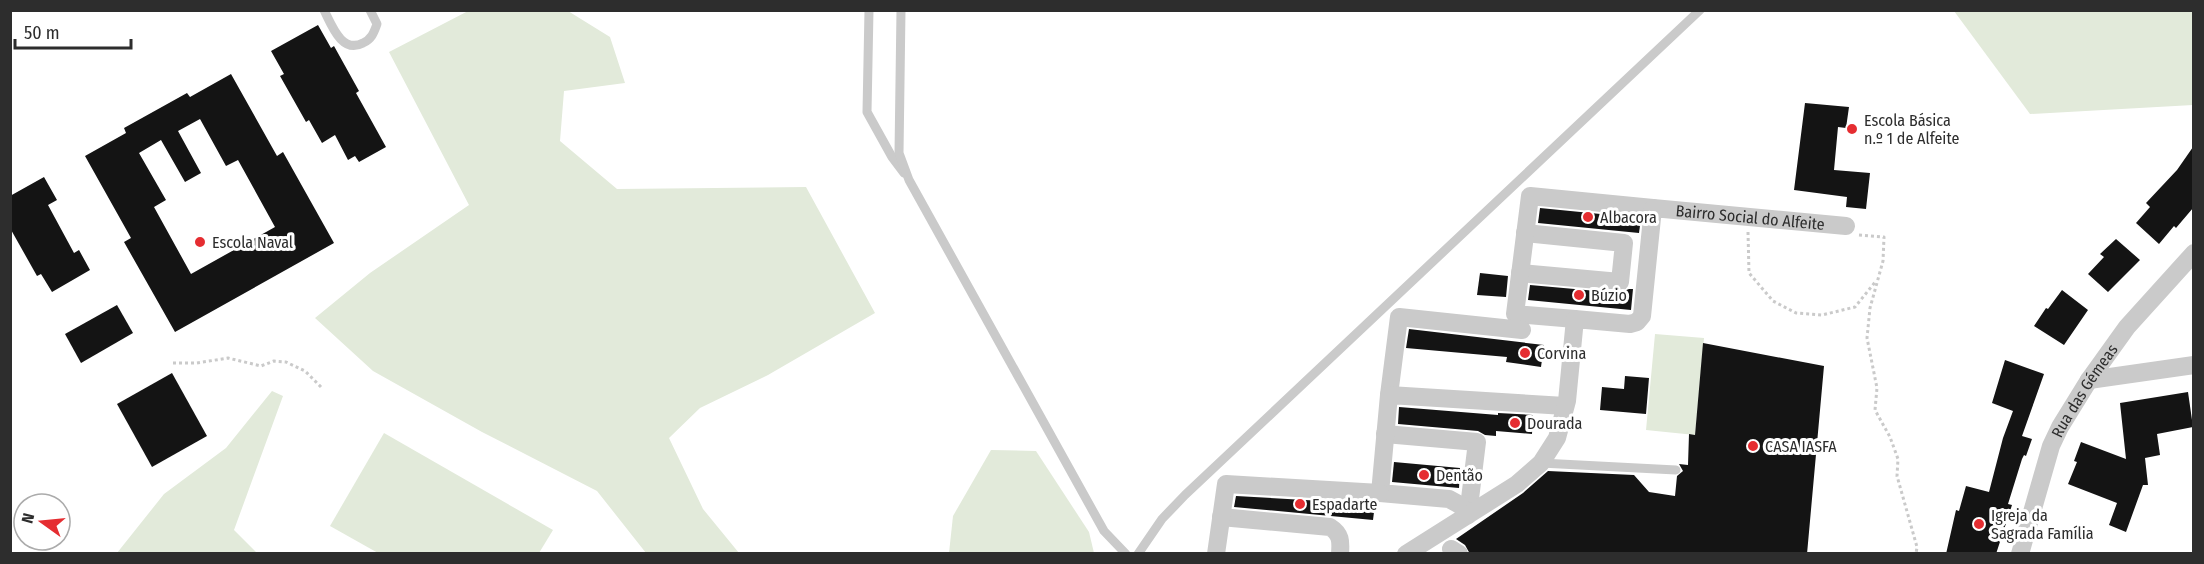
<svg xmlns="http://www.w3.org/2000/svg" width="2204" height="564" font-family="'Fira Sans Condensed',sans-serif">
  <rect width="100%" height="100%" fill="#fff"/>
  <g fill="#e2eada">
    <path d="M470 10 568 11 610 37 625 83 564 91 560 141 617 189 806 187 875 313 768 375 700 408 669 438 703 509 739 553H646L597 491 482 432 373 371 315 318 370 273 469 205 389 52Z"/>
    <path d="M1954 11H2193V105L2030 114Z"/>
    <path d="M1655 334 1704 338 1695 435 1646 430Z"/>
    <path d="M272 391 283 396 234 530 257 553H117L164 494 226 448Z"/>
    <path d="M384 433 553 530 539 553H378L330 526Z"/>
    <path d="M991 450 1036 451 1089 532 1094 553H949L953 516Z"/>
  </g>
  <g fill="#141414" fill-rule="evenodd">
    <path d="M318 25 331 48 334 46 359 91 356 93 386 147 359 162 355 156 348 160 335 135 322 143 309 120 306 122 280 76 284 74 271 51Z"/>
    <path d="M231 74 277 156 283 152 334 243 175 332 124 242 131 238 85 156 126 133 124 128 187 93 190 97ZM200 119 226 166 238 160 275 227 191 274 154 207 166 200 139 153 161 140 185 182 201 173 178 131Z"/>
    <path d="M1805 103 1849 107 1846 128 1838 127 1834 170 1870 173 1866 209 1846 207 1847 197 1794 190Z"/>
    <path d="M2193 147V208L2176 228 2174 226 2159 244 2136 223 2150 207 2146 203 2177 170Z"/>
    <path d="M44 177 57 200 48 205 74 253 79 250 90 270 52 292 41 274 37 276 10 228V196Z"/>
    <path d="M1540 208 1641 218 1639 233 1538 223Z"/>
    <path d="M2116 239 2140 260 2108 292 2088 274 2104 257 2100 254Z"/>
    <path d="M1480 273 1508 276 1506 297 1477 295Z"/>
    <path d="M1530 285 1619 293 1629 289H1633L1631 310 1528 300Z"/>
    <path d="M2062 290 2088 310 2064 345 2034 326 2046 308 2048 309Z"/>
    <path d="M117 305 133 333 81 363 65 334Z"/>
    <path d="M1409 329 1544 345 1541 367 1506 362 1507 357 1406 348Z"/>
    <path d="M1703 343 1824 366 1807 554H1470L1465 545 1456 539 1523 493 1548 471 1634 475 1649 492 1675 496 1677 476 1683 471 1679 464 1688 465 1689 434 1695 435Z"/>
    <path d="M2005 360 2044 374 2022 436 2032 439 2026 456 2024 455 2022 459 2008 504 2012 505 1996 554H1946L1956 510 1959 511 1966 486 1989 492 2003 438 2013 411 1992 403Z"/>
    <path d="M172 373 207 436 152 467 117 404Z"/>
    <path d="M1625 376 1649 378 1646 414 1600 410 1602 387 1624 389Z"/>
    <path d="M2188 392 2193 427 2157 434 2160 455 2145 458 2148 485H2143L2126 532 2109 525 2117 503 2068 484 2077 462 2074 461 2081 442 2126 459 2120 403Z"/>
    <path d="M1399 407 1498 415V413L1533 415 1532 434 1496 431V436L1485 435 1478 431 1398 424Z"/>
    <path d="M1394 462 1460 468 1459 488 1392 482Z"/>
    <path d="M1236 496 1375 504 1373 520 1234 507Z"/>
  </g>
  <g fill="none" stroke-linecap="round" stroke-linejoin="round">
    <g stroke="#cacaca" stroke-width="3" stroke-dasharray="3 3" stroke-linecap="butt">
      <path d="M1748 232 1749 273 1773 301 1796 313 1822 315 1855 307 1876 281"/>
      <path d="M1859 235 1884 237 1883 261 1870 308 1867 338 1877 388 1875 410 1890 437 1898 459 1897 476 1917 547 1916 554"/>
      <path d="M173 363H197L228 358 261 366 274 361 286 362 305 371 321 387"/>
    </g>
    <g stroke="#cacaca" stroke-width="9">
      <path d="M324 10C332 26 342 54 363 43 372 39 374 32 377 24L370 10"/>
      <path d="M869 10 867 112 892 157 904 173"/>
      <path d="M901 10 899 153 909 180 1104 531 1126 554"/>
      <path d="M1541 463 1676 470"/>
      <path d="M1138 554 1162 519 1185 495 1700 10"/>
    </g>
    <g stroke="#cacaca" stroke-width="18">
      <path d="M1520 273 1620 282 1624 243 1525 233"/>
      <path d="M1575 319 1515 314 1530 196 1653 208"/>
      <path d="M2089 380 2194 365"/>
      <path d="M1389 395 1399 317 1522 330"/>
      <path d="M1385 434 1477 442 1468 515"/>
      <path d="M1468 515 1460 505 1449 499 1380 493 1389 395 1565 406"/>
      <path d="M1221 517 1330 527C1341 534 1341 541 1340 554"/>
      <path d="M1451 549 1459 554"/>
      <path d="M1216 554 1226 484 1380 493"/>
      <path id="s1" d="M1406 554 1517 484 1541 463 1557 438 1567 401 1575 319 1630 324 1637 322 1642 316 1653 208 1846 226"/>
      <path id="s2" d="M2020 554 2051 446 2060 427 2089 380 2127 327 2194 253"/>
    </g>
  </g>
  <g fill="#e52d31" stroke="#fff" stroke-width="2">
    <circle cx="1852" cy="129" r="6"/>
    <circle cx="1588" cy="217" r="6"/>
    <circle cx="200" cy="242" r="6"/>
    <circle cx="1579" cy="295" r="6"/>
    <circle cx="1525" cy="353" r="6"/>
    <circle cx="1515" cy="423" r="6"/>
    <circle cx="1753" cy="446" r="6"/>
    <circle cx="1424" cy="475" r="6"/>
    <circle cx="1300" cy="504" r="6"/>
    <circle cx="1979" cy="524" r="6"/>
  </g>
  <g text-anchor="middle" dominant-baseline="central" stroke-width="6" stroke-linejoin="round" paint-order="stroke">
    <g font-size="16" fill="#2d2d2d" stroke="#fff" text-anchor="start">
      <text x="1864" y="120">Escola Básica<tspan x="1864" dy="18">n.º 1 de Alfeite</tspan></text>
      <text x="1600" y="217">Albacora</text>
      <text x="212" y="242">Escola Naval</text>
      <text x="1591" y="295">Búzio</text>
      <text x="1537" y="353">Corvina</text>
      <text x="1527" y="423">Dourada</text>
      <text x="1765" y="446">CASA IASFA</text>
      <text x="1436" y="475">Dentão</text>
      <text x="1312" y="504">Espadarte</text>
      <text x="1991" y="515">Igreja da<tspan x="1991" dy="18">Sagrada Família</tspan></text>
    </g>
    <g font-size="16" fill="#2d2d2d" stroke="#fff">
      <text stroke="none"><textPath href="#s1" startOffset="590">Bairro Social do Alfeite</textPath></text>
      <text stroke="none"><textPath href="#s2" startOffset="177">Rua das Gémeas</textPath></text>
    </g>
  </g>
  <rect width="2204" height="564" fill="none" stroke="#2d2d2d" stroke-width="24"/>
  <g transform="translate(42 522) rotate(285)"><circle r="28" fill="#ffffff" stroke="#ababab" stroke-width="1.5"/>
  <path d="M0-4.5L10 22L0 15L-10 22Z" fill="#e52d31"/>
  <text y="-9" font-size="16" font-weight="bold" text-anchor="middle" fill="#2d2d2d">N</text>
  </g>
  <path d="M15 39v9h116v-9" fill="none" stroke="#2d2d2d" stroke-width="3"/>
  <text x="24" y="39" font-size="18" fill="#2d2d2d" stroke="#ffffff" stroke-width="4.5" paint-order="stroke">50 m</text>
</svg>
